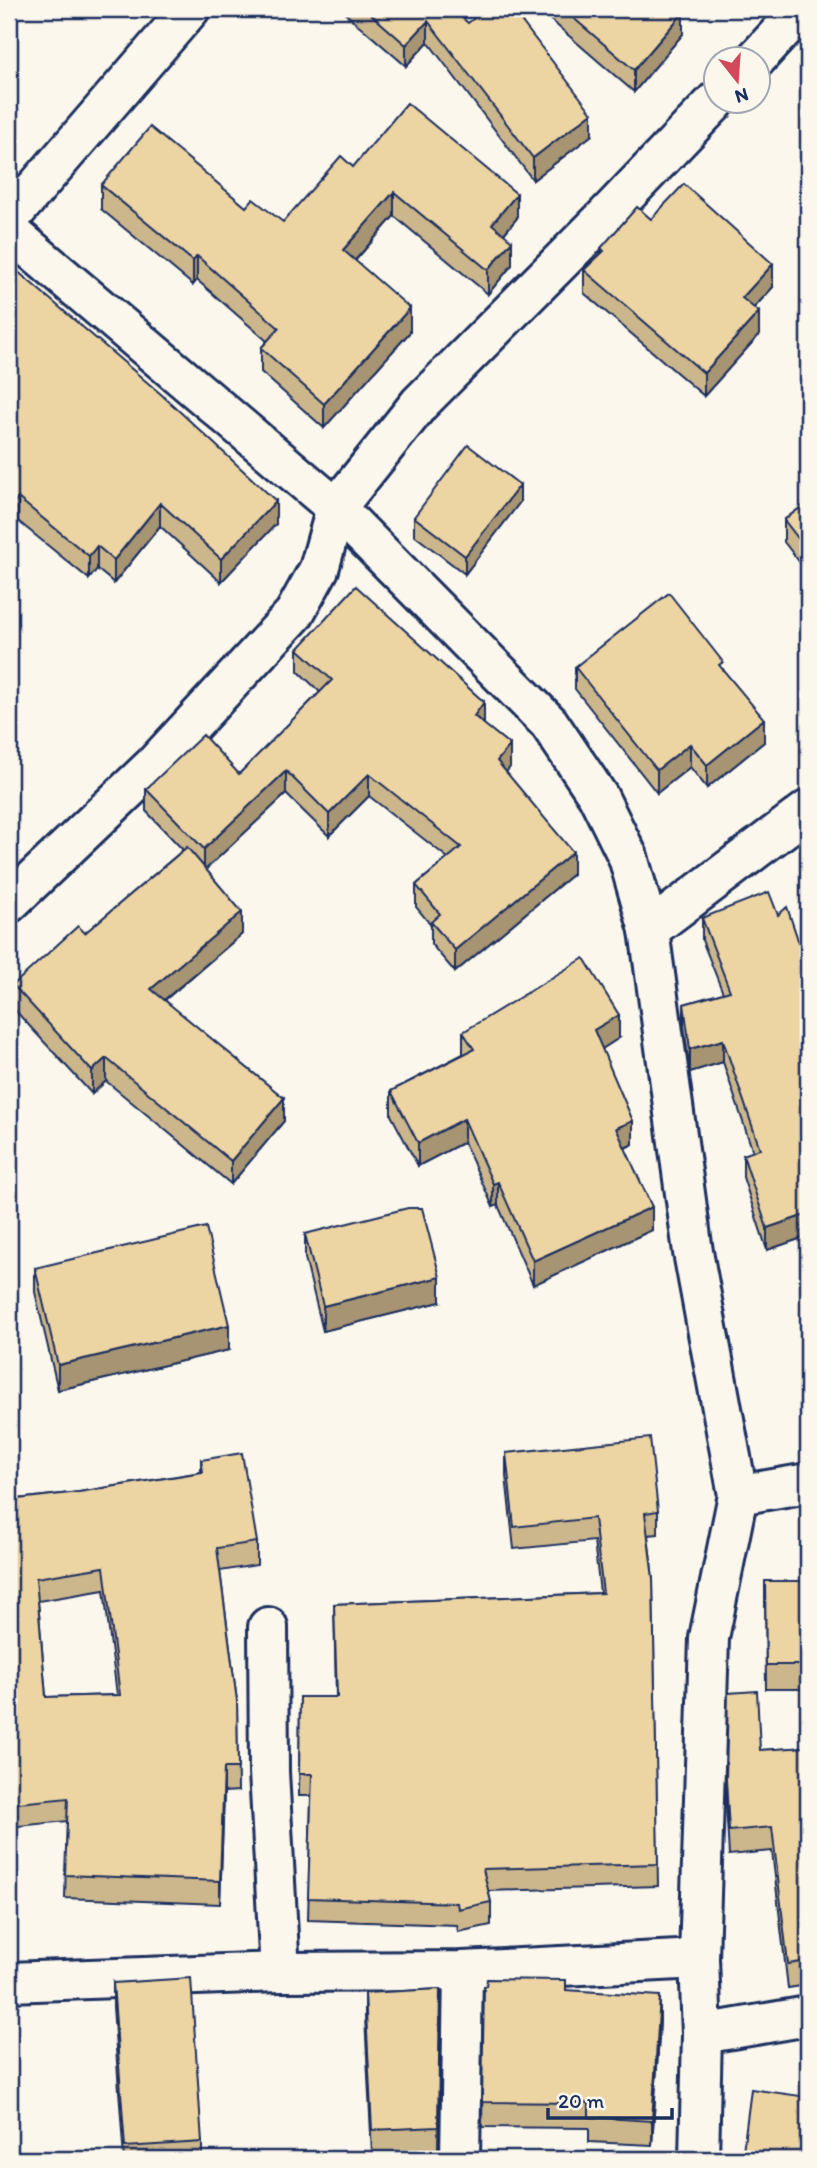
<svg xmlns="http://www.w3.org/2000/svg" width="817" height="2168" font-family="Itim,sans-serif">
  <rect width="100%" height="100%" fill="#fbf7ec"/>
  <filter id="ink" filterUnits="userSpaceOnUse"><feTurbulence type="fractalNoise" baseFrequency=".0143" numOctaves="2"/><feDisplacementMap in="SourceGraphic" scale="14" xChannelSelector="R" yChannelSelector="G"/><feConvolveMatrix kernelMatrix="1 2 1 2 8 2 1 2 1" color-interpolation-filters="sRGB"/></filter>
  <g filter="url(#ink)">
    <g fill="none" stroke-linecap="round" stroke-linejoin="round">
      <g stroke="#1b2f5e" stroke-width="44">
        <g id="minor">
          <path d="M755 60 802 9"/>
          <path d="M9 219 190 9"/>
          <path d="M9 231 336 508 549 723 598 796 628 857 649 930 693 1252 738 1495 709 1638 699 1959 702 2034 699 2159"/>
          <path d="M9 903 154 765 294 614 319 569 336 508 419 404 604 218 716 101"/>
          <path d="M649 930 808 810"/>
          <path d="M738 1495 808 1483"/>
          <path d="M268 1627 269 1772 280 1972"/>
          <path d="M9 1982 280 1972 463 1971 699 1959"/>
          <path d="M702 2034 808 2016"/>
          <path d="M460 2159 463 1971"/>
        </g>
      </g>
      <use href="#minor" stroke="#fbf7ec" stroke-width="38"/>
    </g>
    <g fill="#ccb68c" stroke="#1b2f5e" stroke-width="2" fill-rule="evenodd">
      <path d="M340 9H452L592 135 533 180 428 42 406 66Z"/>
      <path d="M538 9H679L683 34 634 92Z"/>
      <path d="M353 167 517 218 504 234 512 265 488 294 394 216 355 261 410 332 324 428 261 372V348L267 341 197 280 193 285 101 209V185L246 207 283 222Z"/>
      <path d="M651 219 773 287 754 308 759 335 704 396 584 293V270L601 254V248Z"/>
      <path d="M9 264 276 524 221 582 160 526 114 583 97 569 89 579 18 521 9 530Z"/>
      <path d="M520 502 465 574 414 535V517Z"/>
      <path d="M808 502V573L784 542V520Z"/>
      <path d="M298 649 484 724 510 767 506 772 573 874 455 972 431 944V925L416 907V885L448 858 369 796 329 836 286 794 206 869 242 934 165 1000 284 1121 231 1184 106 1081 92 1094 13 1008V985L85 933 183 850 146 811V789L239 774 320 692 298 671Z"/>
      <path d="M575 667 723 669 764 742 707 788 690 767 657 793 575 689Z"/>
      <path d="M778 915 808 970V1236L767 1250 743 1177V1155L753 1152 723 1062 690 1072 684 1027V1004L723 993 702 940V918Z"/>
      <path d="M463 1032 619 1038 602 1049 633 1144 625 1148 652 1230 533 1285 498 1205 493 1207 464 1142 418 1166 391 1115V1091L463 1054Z"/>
      <path d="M305 1234 440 1302 323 1331 305 1258Z"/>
      <path d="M35 1268 229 1350 58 1390 35 1292Z"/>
      <path d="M506 1453 658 1511V1534L648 1535 653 1579 658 1886 488 1891 491 1902V1925L458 1932 457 1925 308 1920 311 1796H299L300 1697H336L334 1604 600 1593 594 1541 514 1549 506 1476Z"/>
      <path d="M201 1460 257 1542V1565L220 1571 237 1701 238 1791 224 1792 220 1904 65 1898 67 1821 9 1827V1500L79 1492 201 1472ZM104 1590 117 1695 46 1697 38 1601Z"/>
      <path d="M765 1581H808V1689H766Z"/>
      <path d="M808 1747V1985L788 1988 772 1851 729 1855 726 1804V1780L760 1750Z"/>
      <path d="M113 1983 202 2142V2159H124L113 2007Z"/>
      <path d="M484 1986 566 1990 660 2020 652 2145 589 2142V2128L482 2127Z"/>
      <path d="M440 1989 438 2151 372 2154 365 2017V1993Z"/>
    </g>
    <g fill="#a69472" stroke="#1b2f5e" stroke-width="2">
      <path d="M683 13V34L634 92V70Z"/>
      <path d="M428 21V42L406 66V45Z"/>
      <path d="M592 113V135L533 180V158Z"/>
      <path d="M394 192V216L343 274V250Z"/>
      <path d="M517 194V218L492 248V224Z"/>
      <path d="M512 241V265L488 294V270Z"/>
      <path d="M197 256V280L193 285V261Z"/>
      <path d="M773 264V287L742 321V298Z"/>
      <path d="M410 308V332L324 428V404Z"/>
      <path d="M759 312V335L704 396V373Z"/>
      <path d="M520 485V502L465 574V556Z"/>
      <path d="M18 498V521L9 530V507Z"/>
      <path d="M276 501V524L221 582V559Z"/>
      <path d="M160 503V526L114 583V560Z"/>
      <path d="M97 546V569L89 579V556Z"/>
      <path d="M484 702V724L474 716Z"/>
      <path d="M764 719V742L707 788V765Z"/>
      <path d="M690 744V767L657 793V770Z"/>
      <path d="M510 745V767L497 784V761Z"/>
      <path d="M286 771V794L204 871V849Z"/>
      <path d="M369 774V796L329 836V814Z"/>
      <path d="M573 852V874L455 972V950Z"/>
      <path d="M242 912V934L151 1011V989Z"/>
      <path d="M619 1015V1038L594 1054V1030Z"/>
      <path d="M723 1040V1062L690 1072V1049Z"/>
      <path d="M106 1058V1081L92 1094V1071Z"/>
      <path d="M284 1098V1121L231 1184V1161Z"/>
      <path d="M464 1119V1142L418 1166V1143Z"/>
      <path d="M633 1121V1144L616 1152V1128Z"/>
      <path d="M498 1182V1205L493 1207V1184Z"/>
      <path d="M652 1207V1230L533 1285V1261Z"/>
      <path d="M808 1214V1236L767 1250V1228Z"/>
      <path d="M440 1277V1302L323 1331V1306Z"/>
      <path d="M229 1325V1350L58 1390V1365Z"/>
      <path d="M224 1768V1792L220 1904V1881Z"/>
      <path d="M660 1996V2020L652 2145V2121Z"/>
    </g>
    <g fill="#edd4a3" stroke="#1b2f5e" stroke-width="2" fill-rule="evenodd">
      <path d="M365 9H452L468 23 486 9H512L592 113 533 158 428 21 406 45Z"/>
      <path d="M563 9H679L683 13 634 70Z"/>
      <path d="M407 103 517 194 492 224 512 241 488 270 394 192 343 250 410 308 324 404 261 348 279 328 197 256 193 261 101 185 150 127 246 207 253 199 283 222 341 156 353 167Z"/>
      <path d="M684 184 773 264 742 298 759 312 704 373 584 270 604 251 601 248 637 207 651 219Z"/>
      <path d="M9 264 162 395 276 501 221 559 160 503 114 560 97 546 89 556 18 498 9 507Z"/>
      <path d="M468 445 520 485 465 556 414 517Z"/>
      <path d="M808 502V551L784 520Z"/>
      <path d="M356 586 484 702 474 716 510 745 497 761 573 852 455 950 431 922 440 914 416 885 461 847 369 774 329 814 286 771 204 849 146 789 203 735 239 774 332 680 298 649Z"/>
      <path d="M669 593 723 662 719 665 764 719 707 765 690 744 657 770 575 667Z"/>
      <path d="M187 847 242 912 151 989 284 1098 231 1161 106 1058 92 1071 13 985 78 926 85 933Z"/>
      <path d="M769 892 778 915 787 907 808 970V1214L767 1228 743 1155 760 1149 723 1040 690 1049 684 1004 730 991 702 918Z"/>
      <path d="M584 958 619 1015 594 1030 633 1121 616 1128 652 1207 533 1261 498 1182 493 1184 464 1119 418 1143 391 1091 474 1049 463 1032Z"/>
      <path d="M408 1208H422L440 1277 323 1306 305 1234Z"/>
      <path d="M206 1227 229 1325 58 1365 35 1268Z"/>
      <path d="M650 1438 658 1511 645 1513 653 1579 658 1864 483 1869 491 1902 458 1909 457 1903 308 1898 312 1774H299L300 1697H337L334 1604 603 1593 594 1518 514 1527 506 1453Z"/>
      <path d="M242 1453 257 1542 217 1548 237 1701 238 1768H224L220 1881 65 1875 68 1798 9 1804V1500L79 1492 203 1472 201 1460ZM104 1567 120 1695 46 1697 36 1578Z"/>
      <path d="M765 1581H808V1665H766Z"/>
      <path d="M757 1691 760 1750 808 1747V1961L788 1964 772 1827 729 1831 726 1780 728 1693Z"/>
      <path d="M191 1978 202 2142 125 2147 113 1983Z"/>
      <path d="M487 1979 566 1980V1990L660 1996 652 2121 589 2117V2103L482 2102 484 1986H486Z"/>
      <path d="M440 1989 438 2127 372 2130 365 1993Z"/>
      <path d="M751 2089 808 2097V2159H742Z"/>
    </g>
  </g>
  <rect width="817" height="2168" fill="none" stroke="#fbf7ec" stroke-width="35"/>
  <rect x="18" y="18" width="782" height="2133" fill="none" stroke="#1b2f5e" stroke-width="2.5" filter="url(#ink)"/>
  <g transform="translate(737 80) rotate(163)"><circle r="33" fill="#fbf7ec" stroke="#a1a7b3" stroke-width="2"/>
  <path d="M0-5L12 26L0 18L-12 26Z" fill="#d1495b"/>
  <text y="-10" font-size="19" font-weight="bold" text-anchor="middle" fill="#1b2f5e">N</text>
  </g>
  <path d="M548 2108v10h124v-10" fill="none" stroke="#1b2f5e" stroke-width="3.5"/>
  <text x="558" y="2108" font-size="21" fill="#1b2f5e" stroke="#fbf7ec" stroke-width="5" paint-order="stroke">20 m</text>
</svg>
